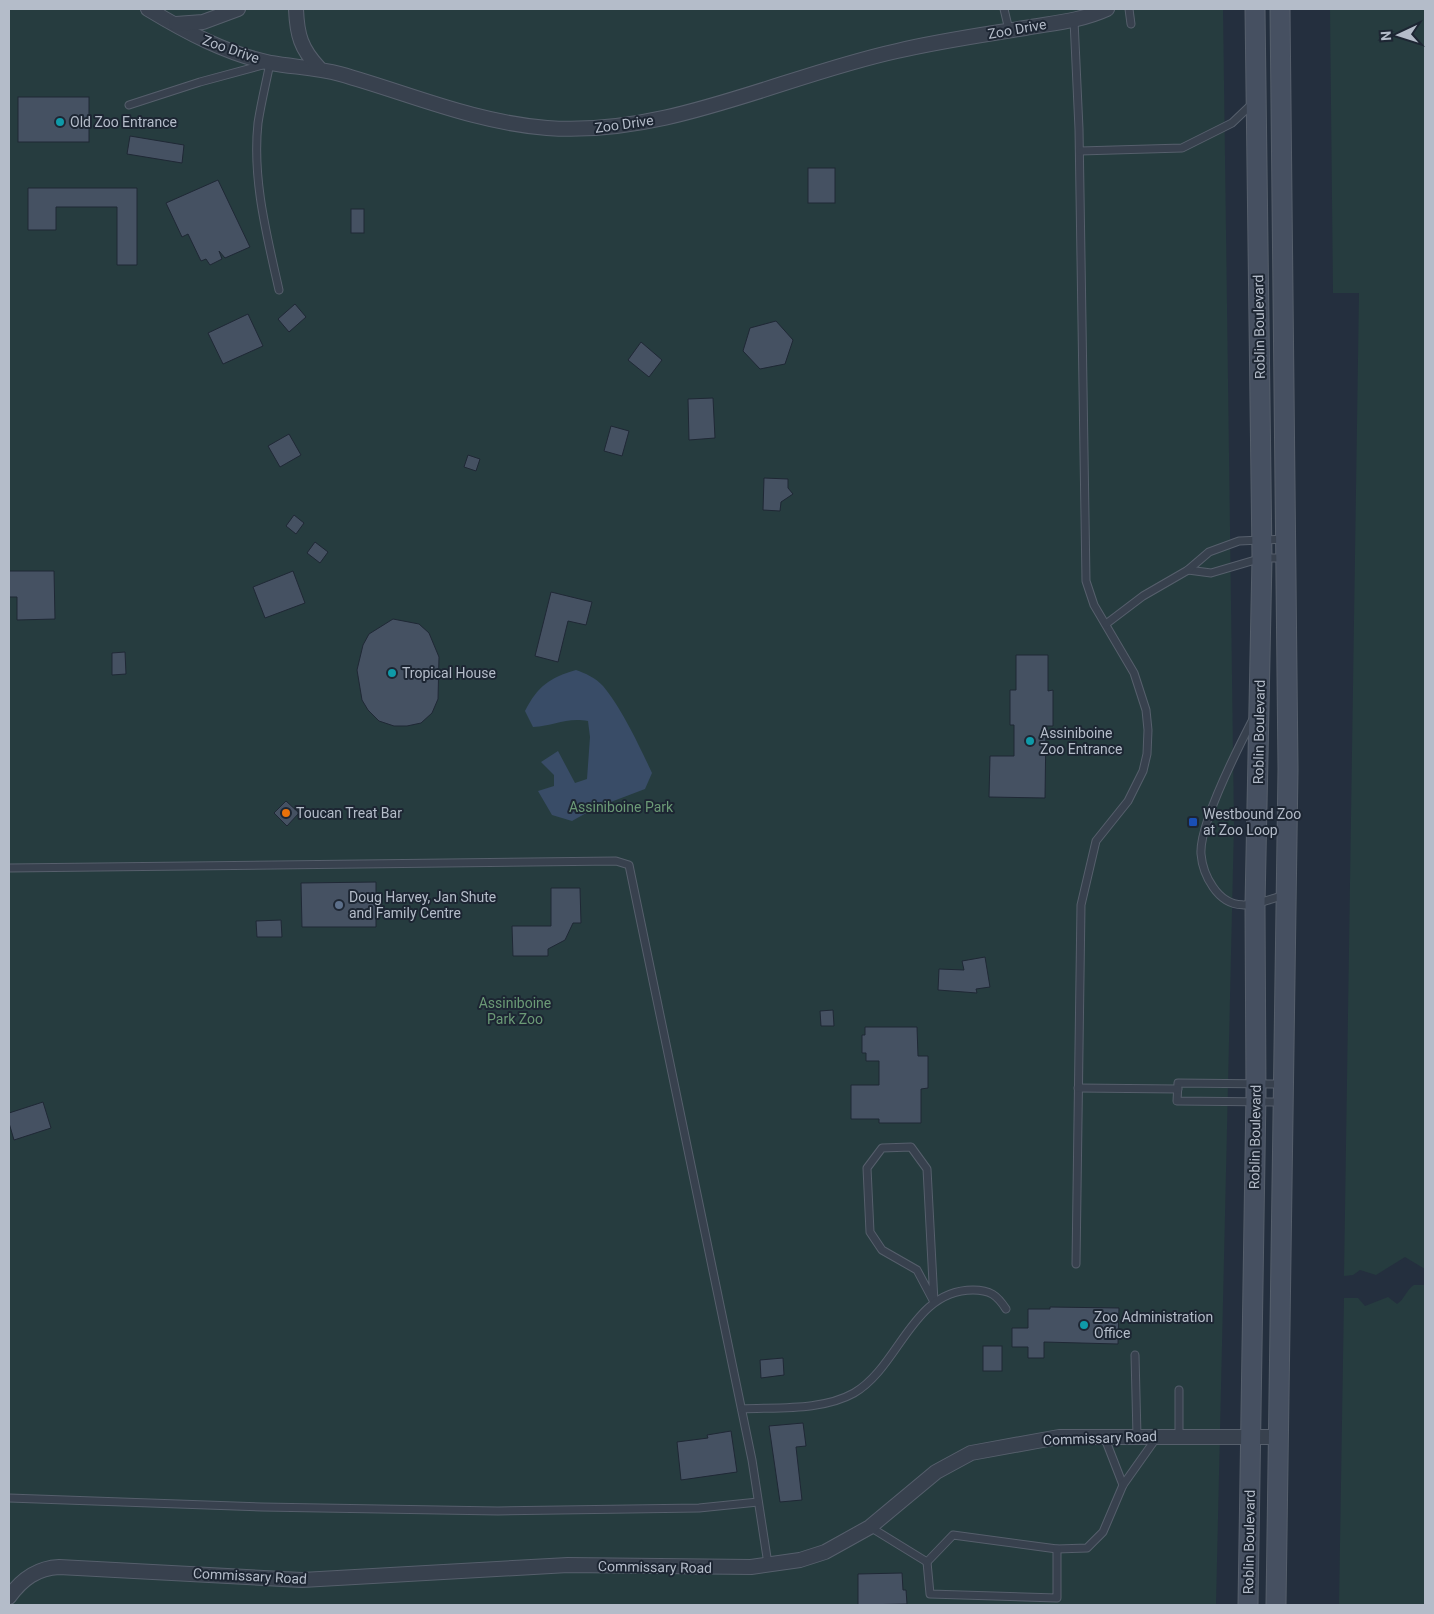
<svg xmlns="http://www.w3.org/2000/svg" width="1434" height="1614" font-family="Roboto,sans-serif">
  <rect width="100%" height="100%" fill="#242f3e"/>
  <g fill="#263c3f">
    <path d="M9 9H1223L1234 825 1216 1605H9Z"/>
    <path d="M1330 9H1425V1269L1405 1257 1376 1275 1360 1270 1353 1275 1344 1276 1359 293H1333Z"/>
    <path d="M1414 1285H1425V1605H1339L1344 1298H1358L1365 1306 1388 1297 1397 1304C1405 1299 1406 1290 1414 1285Z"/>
  </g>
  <path fill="#394c67" d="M576 670C585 673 596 678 603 686 621 707 640 747 652 773L645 789 595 808 572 821 552 815 538 791 554 786V775L541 762 558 751 575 783 587 779 590 737 588 721C566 717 554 726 533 727L525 711C538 686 549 678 576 670Z"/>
  <g fill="#455162" stroke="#1f2835">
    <rect x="18" y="97" width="71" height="45"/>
    <path d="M130 136 184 145 182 163 127 154Z"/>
    <rect x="808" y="168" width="27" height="35"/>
    <path d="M218 180 250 247 225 258 219 251 222 259 210 265 206 259 201 261 188 234 182 237 166 203Z"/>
    <path d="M28 188H137V265H117V207H56V230H28Z"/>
    <rect x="351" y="209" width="13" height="24"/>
    <path d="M295 304 306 317 289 332 278 319Z"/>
    <path d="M248 314 263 346 223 364 208 333Z"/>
    <path d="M776 321 793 340 785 364 760 369 743 351 750 328Z"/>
    <path d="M641 342 662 360 649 377 628 360Z"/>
    <path d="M713 398 715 438 689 440 688 399Z"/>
    <path d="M611 426 629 431 622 456 604 451Z"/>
    <path d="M289 434 301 455 280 467 268 446Z"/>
    <path d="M468 455 480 459 476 471 464 467Z"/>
    <path d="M764 478 788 479V488L793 494 781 502 780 511 763 510Z"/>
    <path d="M294 515 304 523 296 534 286 526Z"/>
    <path d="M315 542 328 552 320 563 307 553Z"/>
    <path d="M9 571H54L55 619 17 620V597H9Z"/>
    <path d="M293 571 305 603 265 618 253 587Z"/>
    <path d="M551 592 592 602 586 625 568 621 558 662 535 656Z"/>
    <path d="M393 619 419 624 429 633 439 657 438 699 432 713 421 723 407 726H394L379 721 368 710 362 700 357 670 363 645 369 634Z"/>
    <path d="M125 652 126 674 112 675V653Z"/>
    <path d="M1016 655H1048V691L1053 690V726H1046L1045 798 989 797 990 756H1014V725H1010V690H1016Z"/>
    <path d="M286 801 299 813 287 826 274 813Z"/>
    <path d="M376 882V927H302L301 883Z"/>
    <path d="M551 888H580L581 923H573L565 940 548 949V956H513L512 926H551Z"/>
    <path d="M281 920 282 937H257L256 921Z"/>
    <path d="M985 957 990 987 976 989 977 993 938 990 939 969 964 970 962 961Z"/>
    <path d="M833 1010 834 1026H821L820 1011Z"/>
    <path d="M865 1027H917L918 1056H928V1088L921 1089V1123H879V1119H851V1085H879V1061H866V1053H862V1035H865Z"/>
    <path d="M43 1102 51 1128 14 1140 9 1123V1113Z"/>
    <path d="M1050 1307 1119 1308 1118 1344 1044 1342V1358H1028V1347H1012V1328H1028V1309H1050Z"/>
    <rect x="983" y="1346" width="19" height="25"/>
    <path d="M783 1358 784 1375 761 1378 760 1360Z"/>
    <path d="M803 1423 806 1446 796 1447 802 1500 780 1502 769 1426Z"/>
    <path d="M731 1431 737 1472 681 1480 677 1442 708 1438 707 1435Z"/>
    <path d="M902 1573 903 1590H906L907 1604 858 1605V1574Z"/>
  </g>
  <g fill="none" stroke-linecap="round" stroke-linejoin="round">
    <g stroke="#565f6c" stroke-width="9">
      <g id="lane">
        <path d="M1004 9 1009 30"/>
        <path d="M1129 9 1131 24"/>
        <path d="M1074 20 1079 129 1086 581 1094 605 1134 673 1146 710 1148 730 1147 754 1143 771 1128 801 1096 841 1081 905 1076 1264"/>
        <path d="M129 105 200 82 270 63C266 83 261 103 258 123 252 179 267 236 279 290"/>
        <path d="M1080 151 1182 148 1232 123 1253 103"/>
        <path d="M1188 570 1211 573 1262 558H1284"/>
        <path d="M1106 624 1143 596 1188 570 1209 552 1239 541 1285 539"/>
        <path d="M1253 719C1238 748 1199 824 1201 854 1202 866 1206 877 1213 887 1232 915 1256 904 1284 895"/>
        <path d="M9 868 616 861 629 865 752 1460 768 1564"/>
        <path d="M1282 1084 1178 1083 1177 1101 1282 1102"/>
        <path d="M1078 1088 1178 1089"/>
        <path d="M911 1147 927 1169 934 1302 917 1270 882 1250 870 1232 867 1168 882 1148Z"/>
        <path d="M1135 1355 1137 1436"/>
        <path d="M1179 1390V1436"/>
        <path d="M742 1409C777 1407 822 1411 854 1393 900 1366 912 1290 973 1290 990 1290 997 1295 1006 1309"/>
        <path d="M1104 1436 1123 1485"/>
        <path d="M9 1498 262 1507 498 1511 699 1508 758 1502"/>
        <path d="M870 1527 927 1562 953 1535 1057 1549 1087 1548 1103 1532 1123 1485 1157 1437"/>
        <path d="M927 1562 930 1594 1057 1598V1549"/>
      </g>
    </g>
    <g stroke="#565f6c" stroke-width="16">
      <g id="street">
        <path d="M148 9C186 32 227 54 271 63 294 67 317 68 340 74 411 94 473 122 547 128 667 137 782 76 897 51 939 41 982 35 1025 28 1053 23 1081 21 1107 9"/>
        <path d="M296 9C297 35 301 49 319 68"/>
        <path d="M176 24 203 22 238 9"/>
        <path d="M9 1597C22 1579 37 1568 59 1567L302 1580 568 1565 751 1567 800 1560 825 1552 870 1527 936 1472 971 1453 1059 1437H1278"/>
      </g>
    </g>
    <g stroke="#565f6c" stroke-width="21">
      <g id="secondary">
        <path d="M1248 1605 1256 1093 1255 905 1262 558 1255 9"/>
        <path d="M1276 1605 1288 769 1280 9"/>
      </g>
    </g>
    <use href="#lane" stroke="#38414e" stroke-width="7"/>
    <use href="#street" stroke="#38414e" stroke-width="14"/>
    <use href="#secondary" stroke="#465061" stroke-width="19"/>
  </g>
  <g fill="#0f9aa8" stroke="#1d2633" stroke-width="2">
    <circle cx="60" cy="122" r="5"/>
    <circle cx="392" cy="673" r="5"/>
    <circle cx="1030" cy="741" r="5"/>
    <circle cx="1084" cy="1325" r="5"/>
  </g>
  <circle fill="#e8710a" stroke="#1d2633" stroke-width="2" cx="286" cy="813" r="5"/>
  <rect fill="#1a4fb4" stroke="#1d2633" stroke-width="2" x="1188" y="817" width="10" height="10" rx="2.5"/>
  <circle fill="#5c6f8a" stroke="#1d2633" stroke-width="2" cx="339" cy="905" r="5"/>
  <g text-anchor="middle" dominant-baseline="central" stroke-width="4" stroke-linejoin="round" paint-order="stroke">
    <g font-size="14" fill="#b4bcc9" stroke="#1d2633">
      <text transform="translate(1017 29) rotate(-10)">Zoo Drive</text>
      <text transform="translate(231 49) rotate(19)">Zoo Drive</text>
      <text transform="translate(624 124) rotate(-8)">Zoo Drive</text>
      <text transform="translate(1259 327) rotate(-91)">Roblin Boulevard</text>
      <text transform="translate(1259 732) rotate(-89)">Roblin Boulevard</text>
      <text transform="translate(1255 1137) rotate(-89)">Roblin Boulevard</text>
      <text transform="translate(1100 1438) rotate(-2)">Commissary Road</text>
      <text transform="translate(1249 1542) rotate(-89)">Roblin Boulevard</text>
      <text transform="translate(655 1567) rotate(1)">Commissary Road</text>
      <text transform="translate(250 1576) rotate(3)">Commissary Road</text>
    </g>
    <g font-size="14" fill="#b4bcc9" stroke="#1d2633" text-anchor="start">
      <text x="70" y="122">Old Zoo Entrance</text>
      <text x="402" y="673">Tropical House</text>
      <text x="1040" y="733">Assiniboine<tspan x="1040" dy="16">Zoo Entrance</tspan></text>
      <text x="296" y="813">Toucan Treat Bar</text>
      <text x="1203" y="814">Westbound Zoo<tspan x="1203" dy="16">at Zoo Loop</tspan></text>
      <text x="349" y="897">Doug Harvey, Jan Shute<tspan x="349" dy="16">and Family Centre</tspan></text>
      <text x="1094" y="1317">Zoo Administration<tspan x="1094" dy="16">Office</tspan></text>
    </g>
    <g font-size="14" fill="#6b9a76" stroke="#1d2633">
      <text x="621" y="807">Assiniboine Park</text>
      <text x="515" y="1003">Assiniboine<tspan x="515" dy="16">Park Zoo</tspan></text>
    </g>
  </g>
  <rect width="1434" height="1614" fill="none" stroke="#b4bcc9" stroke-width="20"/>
  <g transform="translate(1399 35) rotate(266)" stroke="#1d2633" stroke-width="4" paint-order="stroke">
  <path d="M0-4L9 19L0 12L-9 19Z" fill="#b4bcc9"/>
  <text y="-8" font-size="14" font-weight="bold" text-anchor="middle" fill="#b4bcc9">N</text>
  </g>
</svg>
